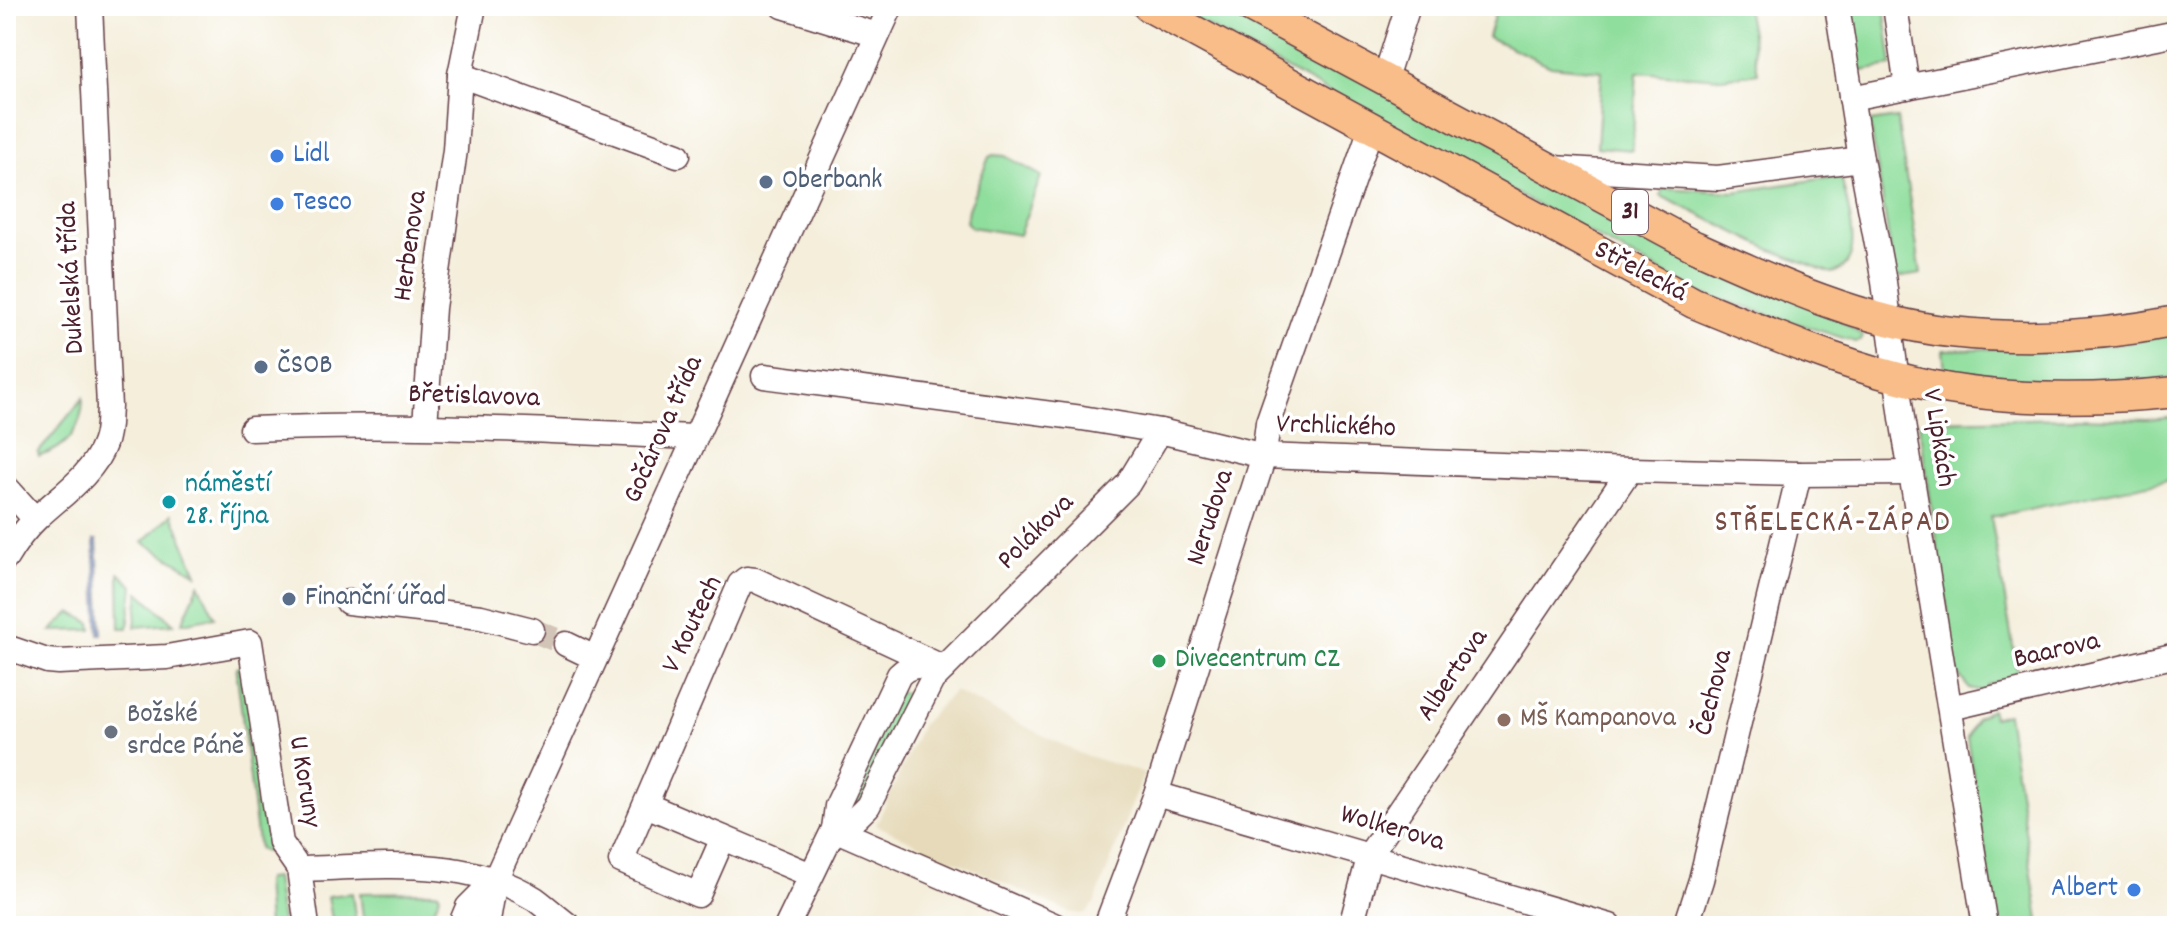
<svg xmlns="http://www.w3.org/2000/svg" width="2183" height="932" font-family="Dekko,sans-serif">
  <rect width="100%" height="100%" fill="#fff"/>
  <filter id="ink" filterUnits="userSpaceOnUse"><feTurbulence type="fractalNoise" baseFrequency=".0125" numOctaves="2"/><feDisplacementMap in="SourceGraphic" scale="16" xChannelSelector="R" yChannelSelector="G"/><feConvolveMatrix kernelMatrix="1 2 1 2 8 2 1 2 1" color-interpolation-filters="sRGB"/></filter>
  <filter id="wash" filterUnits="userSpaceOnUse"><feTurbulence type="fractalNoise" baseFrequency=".006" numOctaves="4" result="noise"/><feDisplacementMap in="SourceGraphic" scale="32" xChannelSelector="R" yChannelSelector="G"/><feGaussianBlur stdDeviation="1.8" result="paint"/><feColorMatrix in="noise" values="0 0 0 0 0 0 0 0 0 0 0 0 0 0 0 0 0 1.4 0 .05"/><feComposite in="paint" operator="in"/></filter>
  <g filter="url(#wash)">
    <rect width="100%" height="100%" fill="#f4eedb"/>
    <path fill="#e6daba" d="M954 691 1081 754 1144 773 1095 902 1087 912 1081 914 1069 912 876 825 922 724Z"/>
    <g fill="#90de9d" stroke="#6d7e64" stroke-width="2">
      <path d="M1170 6H1228L1238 11 1836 317 1863 336 1861 341 1856 342 1700 293Z"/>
      <path d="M1497 6H1746L1758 73 1722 78 1637 72 1632 150 1597 147 1602 71 1551 66 1488 37Z"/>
      <path d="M1851 6H1884L1892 66 1861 71Z"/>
      <path d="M1897 118 1921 274 1895 278 1870 122Z"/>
      <path d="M993 155 1005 156 1041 176 1019 235 971 227 966 222 968 209 989 157Z"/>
      <path d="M1841 176C1846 203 1869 266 1831 273L1767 248 1661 196 1663 188 1734 192Z"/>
      <path d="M2177 333V378C2099 384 2022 384 1945 373L1943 350 2113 345Z"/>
      <path d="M83 398C83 426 68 449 39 456L38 453Z"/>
      <path d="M2177 417V478L1991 517 2018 675 1987 685V692L1969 688 1957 673 1919 423 1926 421 2080 418 2147 420Z"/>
      <path d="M172 514 197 574 143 542Z"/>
      <path d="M119 573 133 586 128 628H120Z"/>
      <path d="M199 584 215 617 182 623Z"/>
      <path d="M139 592 174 624 135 627Z"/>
      <path d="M71 612 91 623 92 630 51 631Z"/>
      <path d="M243 666 270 846V850L265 852 259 849 258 843 236 667Z"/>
      <path d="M897 692 906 693 912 700 861 805 851 804 846 798Z"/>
      <path d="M1991 709 1993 717 2007 714 2040 926H1997L1967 738 1976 719Z"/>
      <path d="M275 878 282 926H268L265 882 267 879Z"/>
      <path d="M433 892 439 893 440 896 427 926H364L360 893Z"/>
      <path d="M352 893 356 923H352V926H333L328 896Z"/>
    </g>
    <path fill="#6c9fd7" stroke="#5b5f81" stroke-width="2" d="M94 540H97L102 634H99Z"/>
  </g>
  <g filter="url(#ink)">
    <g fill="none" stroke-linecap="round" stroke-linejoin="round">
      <path stroke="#d2c5b8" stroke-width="24" stroke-dasharray="24 12" stroke-linecap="butt" d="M532 630 566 644"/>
      <g stroke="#643e45" stroke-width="27">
        <g id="minor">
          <path d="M783 6 877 35"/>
          <path d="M1837 6 1861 159 1884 282 1902 418 1985 926"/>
          <path d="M1895 6 1907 87"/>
          <path d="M460 75 678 155"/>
          <path d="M1385 78 1408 6"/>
          <path d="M1851 98 2177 33"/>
          <path d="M1553 168 1718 178 1861 159"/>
          <path d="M764 376 1082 418 1160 431 1264 456 1630 470 1799 474 1911 473"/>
          <path d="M425 426 433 308 455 150 460 75 474 6"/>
          <path d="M252 429C400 422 547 431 695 437"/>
          <path d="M6 487 35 519"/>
          <path d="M6 558C15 543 24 530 37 518 60 496 93 475 104 444 109 432 108 419 109 407L90 6"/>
          <path d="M348 602 481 617 532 630"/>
          <path d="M566 644 595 658"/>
          <path d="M6 647 47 661 58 662 167 657 250 642 281 843 299 869 307 926"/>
          <path d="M1950 708 2177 655"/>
          <path d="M1156 794 1610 926"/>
          <path d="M646 805 811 875"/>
          <path d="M834 829 857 817 868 806 932 680 1128 484 1160 431"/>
          <path d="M834 829 1056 926"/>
          <path d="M723 838 698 895 621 861 740 584 746 579 755 580 944 668"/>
          <path d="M299 869C377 867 465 855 535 899 546 907 557 917 569 926"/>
          <path d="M460 926 468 907 495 880"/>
          <path d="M487 926 495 880 891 6"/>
          <path d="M787 926 834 829 837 806 899 675C911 663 921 666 937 667"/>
          <path d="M1106 926 1156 794 1264 456 1268 422 1371 128"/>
          <path d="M1351 926 1370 854 1630 470"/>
          <path d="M1686 926 1701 880 1799 474"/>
        </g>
      </g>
      <g stroke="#643e45" stroke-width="33">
        <g id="major">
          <path d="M1148 6 1694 303C1760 330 1830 360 1899 378 1987 402 2087 401 2177 392"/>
          <path d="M1248 6 1690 244C1772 281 1861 322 1951 332 2025 340 2104 336 2177 321"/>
        </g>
      </g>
      <use href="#minor" stroke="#fff" stroke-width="24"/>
      <use href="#major" stroke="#f8bd88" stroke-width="30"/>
    </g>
  </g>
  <g fill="#3f7fe0" stroke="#fff" stroke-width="3">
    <circle cx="277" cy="156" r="8"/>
    <circle cx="277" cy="204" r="8"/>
    <circle cx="2134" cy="890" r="8"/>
  </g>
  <g fill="#5c6f8a" stroke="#fff" stroke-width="3">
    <circle cx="766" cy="182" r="8"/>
    <circle cx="261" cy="367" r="8"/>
    <circle cx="289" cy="599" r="8"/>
  </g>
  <circle fill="#0f9aa8" stroke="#fff" stroke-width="3" cx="169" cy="502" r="8"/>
  <circle fill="#2e9e5b" stroke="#fff" stroke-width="3" cx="1159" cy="661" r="8"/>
  <circle fill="#8d6e63" stroke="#fff" stroke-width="3" cx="1504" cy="720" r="8"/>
  <circle fill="#6b7280" stroke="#fff" stroke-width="3" cx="111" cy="732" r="8"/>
  <g text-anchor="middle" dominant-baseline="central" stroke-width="7" stroke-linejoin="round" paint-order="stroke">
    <rect fill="#fff" stroke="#80626b" stroke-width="2" x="1612" y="190" width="36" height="44" rx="6"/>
    <g font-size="26" font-weight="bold" fill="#4a1f2b">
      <text x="1630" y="212">31</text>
    </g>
    <g font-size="28" fill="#366cbe" stroke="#fff" text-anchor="start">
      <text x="293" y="156">Lidl</text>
      <text x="293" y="204">Tesco</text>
      <text x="2118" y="890" text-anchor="end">Albert</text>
    </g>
    <g font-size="28" fill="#4e5e75" stroke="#fff" text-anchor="start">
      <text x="782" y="182">Oberbank</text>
      <text x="277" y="367">ČSOB</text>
      <text x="305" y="599">Finanční úřad</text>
    </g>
    <g font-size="28" fill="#4a1f2b" stroke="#fff">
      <text transform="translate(412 246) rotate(-82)">Herbenova</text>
      <text transform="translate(1640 273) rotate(28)">Střelecká</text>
      <text transform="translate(73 278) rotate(-93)">Dukelská třída</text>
      <text transform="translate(474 398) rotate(2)">Břetislavova</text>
      <text transform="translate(1336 428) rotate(2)">Vrchlického</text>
      <text transform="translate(665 430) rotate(-66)">Gočárova třída</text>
      <text transform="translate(1937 438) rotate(81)">V Lipkách</text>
      <text transform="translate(1212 518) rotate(-72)">Nerudova</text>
      <text transform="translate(1037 533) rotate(-45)">Polákova</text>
      <text transform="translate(694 625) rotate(-64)">V Koutech</text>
      <text transform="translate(2057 652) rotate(-13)">Baarova</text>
      <text transform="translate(1454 676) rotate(-56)">Albertova</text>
      <text transform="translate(1715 693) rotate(-76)">Čechova</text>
      <text transform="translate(303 782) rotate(81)">U Koruny</text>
      <text transform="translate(1392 830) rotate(16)">Wolkerova</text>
    </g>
    <g font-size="28" fill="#0d838f" stroke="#fff" text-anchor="start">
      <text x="185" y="486">náměstí<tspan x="185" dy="32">28. října</tspan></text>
    </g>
    <g font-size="28" fill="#27864d" stroke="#fff" text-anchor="start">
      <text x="1175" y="661">Divecentrum CZ</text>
    </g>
    <g font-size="28" fill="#5b616d" stroke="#fff" text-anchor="start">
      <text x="127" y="716">Božské<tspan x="127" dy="32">srdce Páně</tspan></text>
    </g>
    <g font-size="28" fill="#785e54" stroke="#fff" text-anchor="start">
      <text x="1520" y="720">MŠ Kampanova</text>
    </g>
    <g font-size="30" letter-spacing="2" fill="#794c43" stroke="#fff">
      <text x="1833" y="524">STŘELECKÁ-ZÁPAD</text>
    </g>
  </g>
  <rect width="2183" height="932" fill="none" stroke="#fff" stroke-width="32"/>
</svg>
